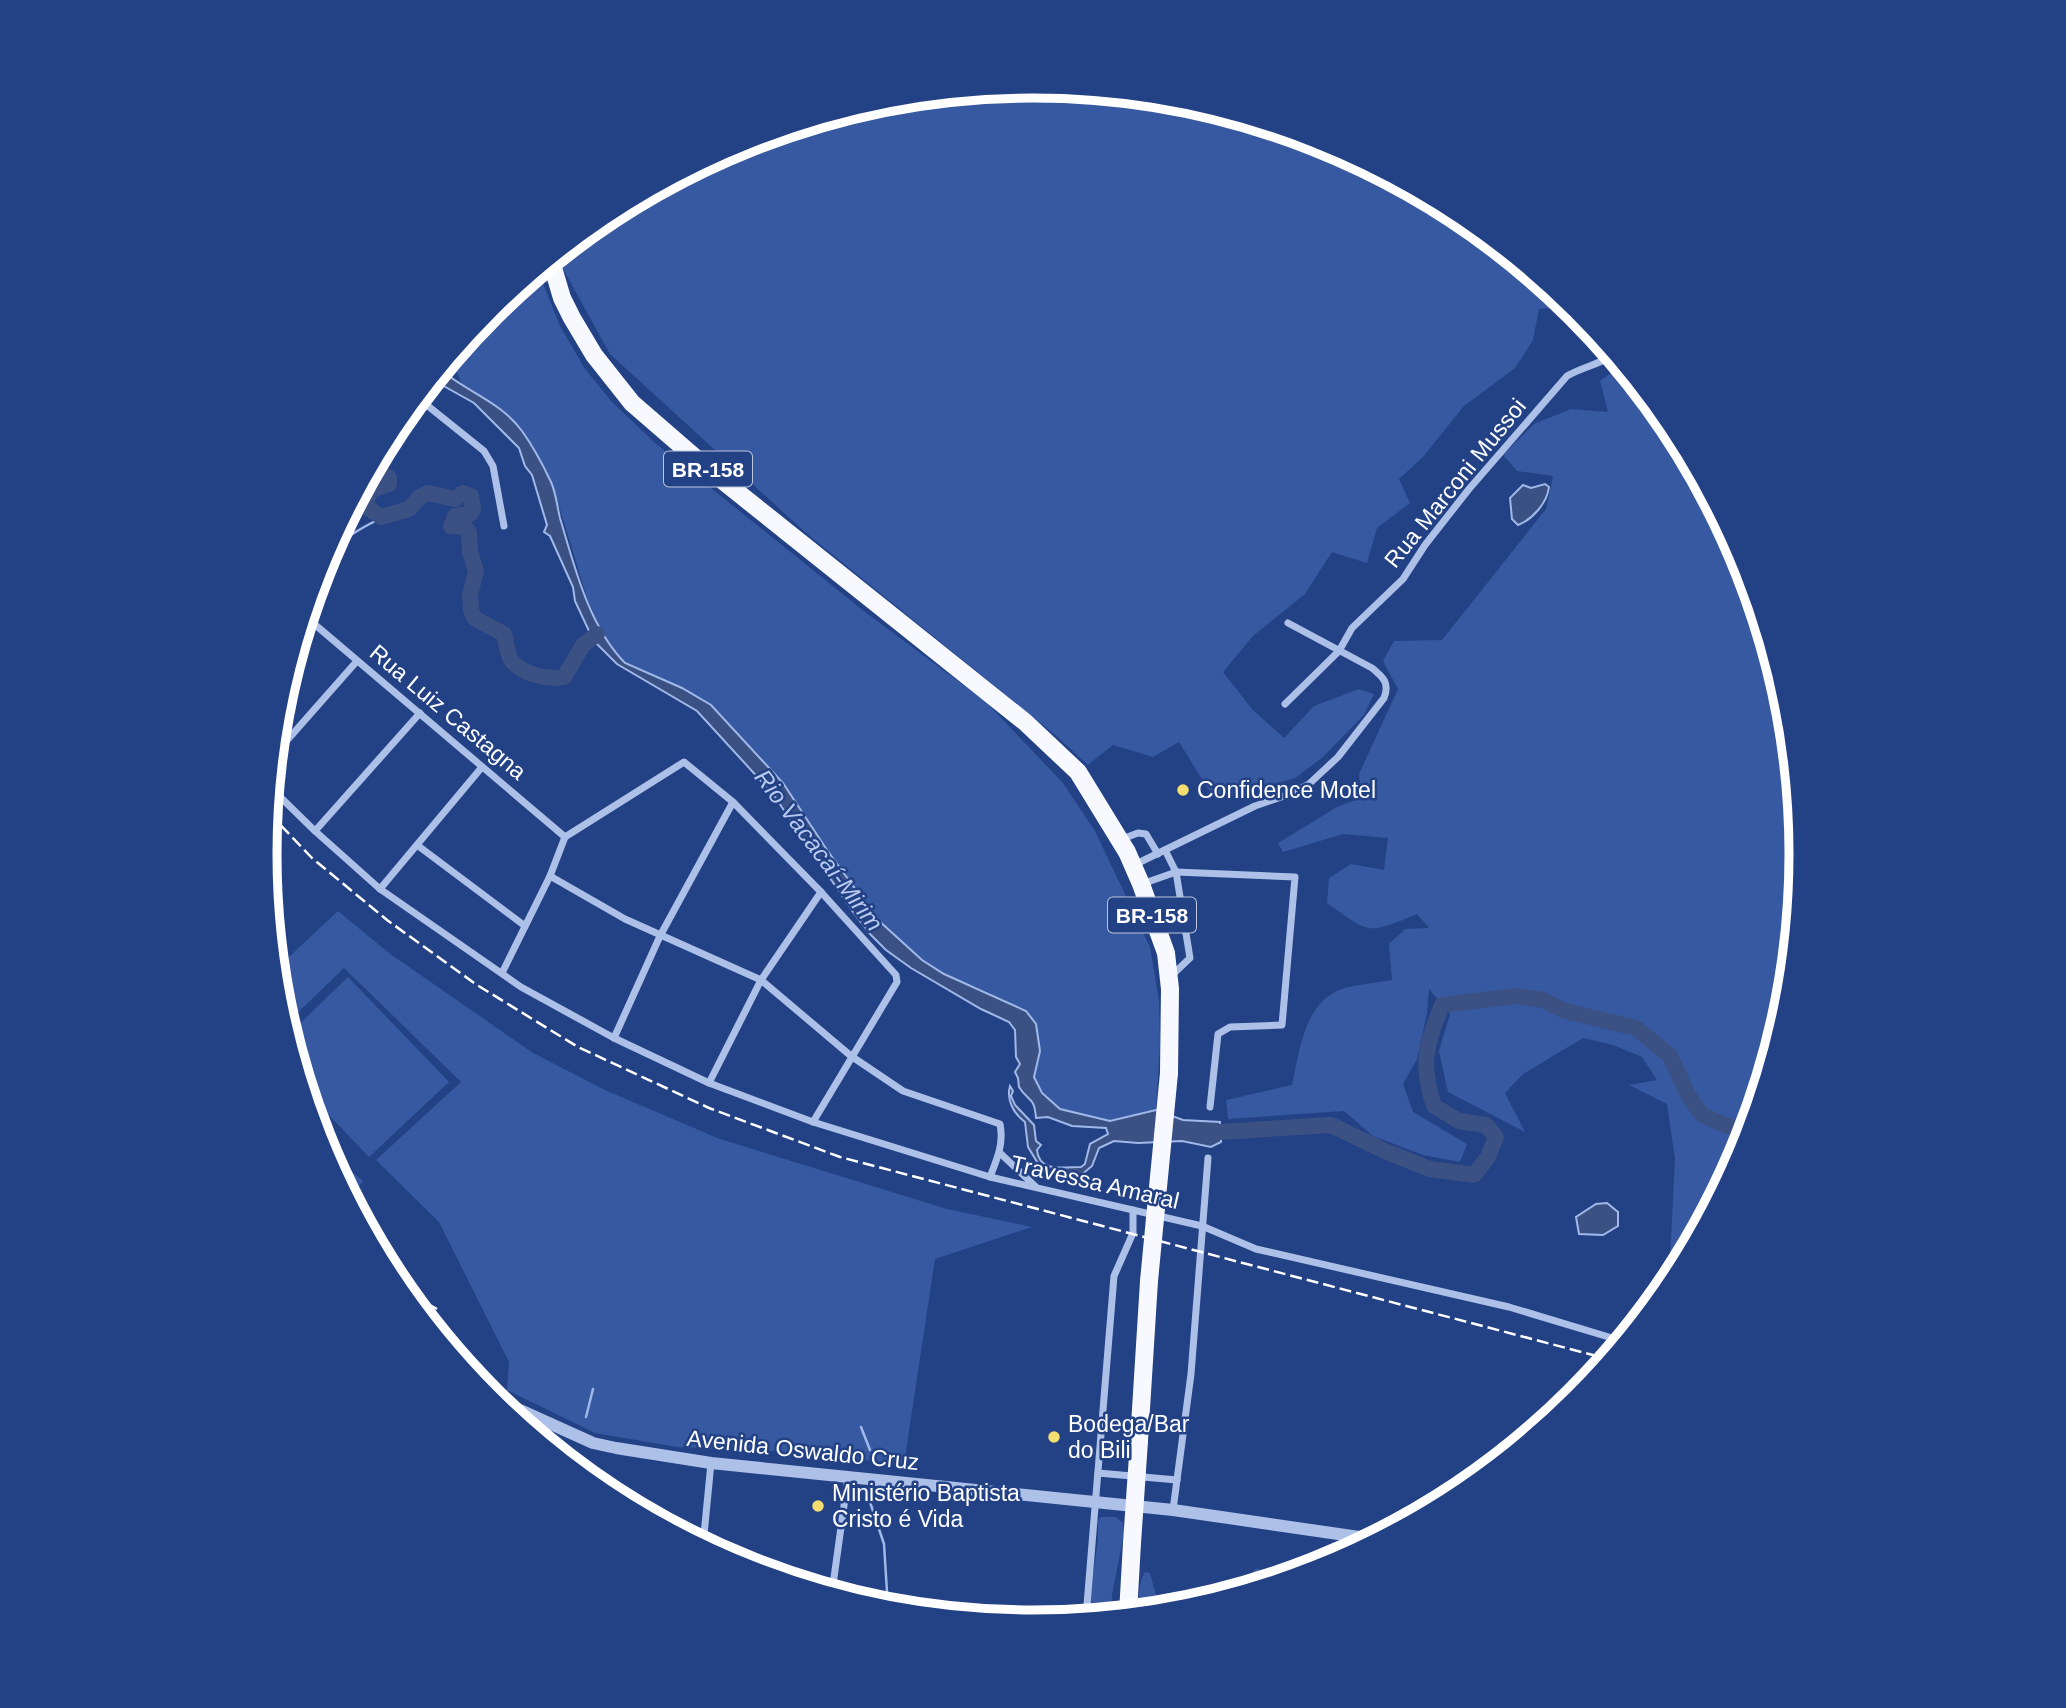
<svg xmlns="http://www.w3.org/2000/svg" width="2066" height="1708" font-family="Helvetica,sans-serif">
  <rect width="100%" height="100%" fill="#234185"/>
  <g fill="#3759a1">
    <path d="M1033 86 1183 101 1327 144 1460 215 1570 306 1539 309 1533 340 1515 368 1464 406 1423 457 1399 479 1410 503 1377 528 1367 563 1332 552 1305 594 1253 636 1223 672 1252 709 1284 738 1314 706 1359 689 1374 694 1364 715 1323 757 1295 778 1229 797 1210 792 1179 742 1153 757 1113 745 1088 765 1054 734 806 533 610 354 562 267 559 254 607 215 739 144 884 100Z"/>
    <path d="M538 271 560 326 585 369 612 402 655 443 865 612 986 702 1063 783 1095 831 1150 947 1159 1001 1160 1043 1156 1110 1110 1121 1060 1109 1042 1092 1034 1077 1040 1051 1036 1024 988 992 944 974 922 960 877 919 827 850 783 783 711 705 682 688 625 663 618 656 602 634 587 598 552 483 539 461 521 430 498 407 462 385 456 369 448 362 490 310Z"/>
    <path d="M1619 367 1625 370 1672 428 1743 560 1787 705 1801 854 1786 1004 1743 1148 1672 1281 1669 1280 1675 1159 1667 1104 1629 1085 1657 1080 1642 1057 1613 1045 1583 1038 1523 1074 1505 1093 1525 1132 1448 1092 1439 1051 1450 1014 1429 989 1427 1013 1417 1059 1403 1084 1413 1112 1467 1144 1460 1162 1423 1155 1373 1136 1344 1111 1228 1119 1226 1100 1292 1085C1299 1054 1303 1011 1333 993 1346 985 1376 983 1392 980L1389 944 1405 929 1429 928 1417 914C1366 935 1371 934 1327 903L1329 878 1351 864 1384 870 1388 838 1343 834 1283 852 1278 843 1337 807 1361 798 1359 774 1398 689 1383 661 1394 641 1442 640 1546 509 1553 476 1517 471 1503 455 1534 424 1571 409 1608 412 1600 381Z"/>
    <path d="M338 911 389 953 533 1053 607 1091 720 1139 947 1209 1032 1227 935 1259 904 1464 774 1451 677 1447 595 1433 507 1390 509 1362 439 1222 376 1160 461 1082 344 968 286 1024 279 1003 276 969Z"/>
    <path d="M348 977 449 1082 369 1157 306 1091 289 1034Z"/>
    <path d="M333 1156 363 1181 350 1198 330 1160Z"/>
    <path d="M1101 1517H1116L1123 1523 1124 1533 1112 1595 1111 1615 1087 1617 1098 1540V1521Z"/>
    <path d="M1258 1568 1263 1575 1272 1581 1249 1588 1254 1570Z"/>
    <path d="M1145 1572 1150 1573 1160 1610 1136 1612 1141 1580Z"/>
  </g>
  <g fill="#3b5183" stroke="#a0b9e9" stroke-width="2">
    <path d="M441 370C467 392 501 402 522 431 532 445 543 465 551 482 556 493 557 506 560 518 574 565 589 627 625 663L682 688 711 705 783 783 827 850 877 919 922 960 944 974 1026 1011 1036 1024 1040 1051 1034 1077 1042 1093 1060 1109 1110 1121 1156 1110 1183 1120 1220 1122 1221 1142 1211 1147 1182 1141 1138 1143 1114 1141 1099 1148 1092 1166 1080 1176 1045 1175 1028 1147 1025 1122C1014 1114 1006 1100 1010 1086L1013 1091 1011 1096 1015 1105 1034 1125 1036 1141 1041 1145 1037 1150C1039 1173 1064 1167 1081 1167L1085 1164 1090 1144 1108 1134 1106 1128 1072 1126 1048 1117 1036 1118C1034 1095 1029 1103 1019 1087L1018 1078 1015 1072 1020 1064 1016 1057 1015 1030 1009 1022 981 1009 911 968 886 950 871 935 853 912 773 794 697 711 617 664 595 642H588L590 633 575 601 573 587 550 536 544 532 547 525 532 475 525 466 519 448 474 403 433 380Z"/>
    <path d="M1545 484 1549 487C1547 503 1533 519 1518 525L1512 519 1510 498 1523 485 1531 488Z"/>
    <path d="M1607 1203 1618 1212V1226L1603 1235 1579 1234 1576 1217 1596 1204Z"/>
  </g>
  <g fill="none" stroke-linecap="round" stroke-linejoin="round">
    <g stroke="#a0b9e9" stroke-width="2.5">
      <path d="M323 560C336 541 365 526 385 516"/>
      <path d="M586 1417 593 1389"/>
      <path d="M861 1427 870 1450"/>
      <path d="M584 1460 585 1475"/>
      <path d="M869 1499 884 1544 888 1608"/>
    </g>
    <g stroke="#3b5183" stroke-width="16">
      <path d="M368 475 377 470 389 478V484L372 490 366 500 368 508 381 517 409 509 420 497 428 493 455 499 463 493 471 496 473 510 470 514 455 516 451 526 465 527 469 532 470 552 476 571 470 595 471 610 474 618 504 634C507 642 506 654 512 661 523 675 548 680 564 677L583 645 597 634"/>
      <path d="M1201 1131 1220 1132 1331 1125 1387 1152 1430 1169 1474 1175 1488 1157 1496 1137 1486 1125 1459 1121 1434 1106C1420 1065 1426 1044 1442 1005L1516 996 1543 1000 1565 1011 1636 1028 1670 1056 1688 1095 1702 1115 1735 1129 1748 1130"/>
    </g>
    <g stroke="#acc0e8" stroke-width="7">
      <path d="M418 398 484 451 493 466 504 526"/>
      <path d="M306 617 565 837"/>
      <path d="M1285 704 1339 651 1352 628 1403 579 1425 545 1469 489 1567 376C1582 367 1598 365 1613 355"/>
      <path d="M275 754 357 661"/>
      <path d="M271 788 315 831 380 889 521 987 614 1038 709 1083 813 1122 990 1177 1202 1226 1256 1249 1509 1307 1622 1341"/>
      <path d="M315 831 420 713"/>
      <path d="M1122 839 1138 833 1146 834 1158 854"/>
      <path d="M417 845 525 926"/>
      <path d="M1165 850 1176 872 1190 958 1170 977"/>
      <path d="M1134 865 1255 806 1290 794 1309 784 1338 757 1384 698C1390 683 1383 677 1372 668L1288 623"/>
      <path d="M550 876 625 919 761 980 851 1056 903 1091 1000 1124C1004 1144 997 1159 990 1177"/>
      <path d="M1142 884 1176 872 1295 877 1282 1025 1230 1027 1218 1034 1210 1107"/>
      <path d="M380 889 482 767"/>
      <path d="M502 973 550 876 565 837 684 762 733 802 821 892 896 975 897 982 813 1122"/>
      <path d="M614 1038 660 936 733 802"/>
      <path d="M709 1083 761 980 821 892"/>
      <path d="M1000 1153 1035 1186"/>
      <path d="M525 1426 529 1416"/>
      <path d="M1098 1473 1177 1480"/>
      <path d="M1173 1510 1191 1374 1208 1158"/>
      <path d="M703 1545 711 1463"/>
      <path d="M832 1592 848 1477"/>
      <path d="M1086 1617 1114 1276 1133 1233V1210"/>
    </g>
    <path stroke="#acc0e8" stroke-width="12" d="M489 1396 593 1443 616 1448 711 1463 1173 1510 1373 1539"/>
    <g stroke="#f7f9fe" stroke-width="18">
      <path d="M551 261 562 298 572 318 594 355 632 403 707 468 1025 722 1078 772 1127 852 1141 884 1166 953 1170 989 1169 1073"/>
      <path d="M1139 1441 1149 1281"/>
      <path d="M1128 1613 1132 1543"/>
    </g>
    <g stroke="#fff" stroke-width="2.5" stroke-dasharray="12 5" stroke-linecap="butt">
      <path d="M269 813 312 858 387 920 477 985 578 1047 709 1108 840 1157 1608 1359"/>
      <path d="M401 1289 437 1309"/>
    </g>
    <g stroke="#f7f9fe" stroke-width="18">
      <path d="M1149 1281 1169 1073"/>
      <path d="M1132 1543 1139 1441"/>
    </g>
  </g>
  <g fill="#f3de6f" stroke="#234185" stroke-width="2.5">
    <circle cx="1183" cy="790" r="7"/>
    <circle cx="1054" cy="1437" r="7"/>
    <circle cx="818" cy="1506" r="7"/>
  </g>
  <g text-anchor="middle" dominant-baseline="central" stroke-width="5" stroke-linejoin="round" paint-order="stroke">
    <g fill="#234185" stroke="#bdc6da" stroke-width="2">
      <rect x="664" y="451.5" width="88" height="35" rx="5"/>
      <rect x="1108" y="897.5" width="88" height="35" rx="5"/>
    </g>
    <g font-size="21" font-weight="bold" fill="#fff">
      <text x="708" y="469">BR-158</text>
      <text x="1152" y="915">BR-158</text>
    </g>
    <g font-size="23" fill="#fff" stroke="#234185">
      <text transform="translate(1455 483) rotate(-51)">Rua Marconi Mussoi</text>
      <text transform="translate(448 712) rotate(40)">Rua Luiz Castagna</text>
      <text transform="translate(1095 1182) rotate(13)">Travessa Amaral</text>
      <text transform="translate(803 1450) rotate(6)">Avenida Oswaldo Cruz</text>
    </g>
    <g font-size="23" fill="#fff" stroke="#234185" text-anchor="start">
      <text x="1197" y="790">Confidence Motel</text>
      <text x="1068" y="1424">Bodega/Bar<tspan x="1068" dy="26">do Bili</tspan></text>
      <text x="832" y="1493">Ministério Baptista<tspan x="832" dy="26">Cristo é Vida</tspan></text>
    </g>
    <g font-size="24" font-style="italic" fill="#b8caf0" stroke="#234185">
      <text transform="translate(819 850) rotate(53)">Rio Vacacaí-Mirim</text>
    </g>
  </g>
  <path d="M0 0H2066V1708H0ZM277 854a756 756 0 1 1 1512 0a756 756 0 1 1-1512 0Z" fill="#234185" fill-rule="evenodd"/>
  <path fill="none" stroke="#fff" stroke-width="9" d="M277 854a756 756 0 1 1 1512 0a756 756 0 1 1-1512 0Z"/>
</svg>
